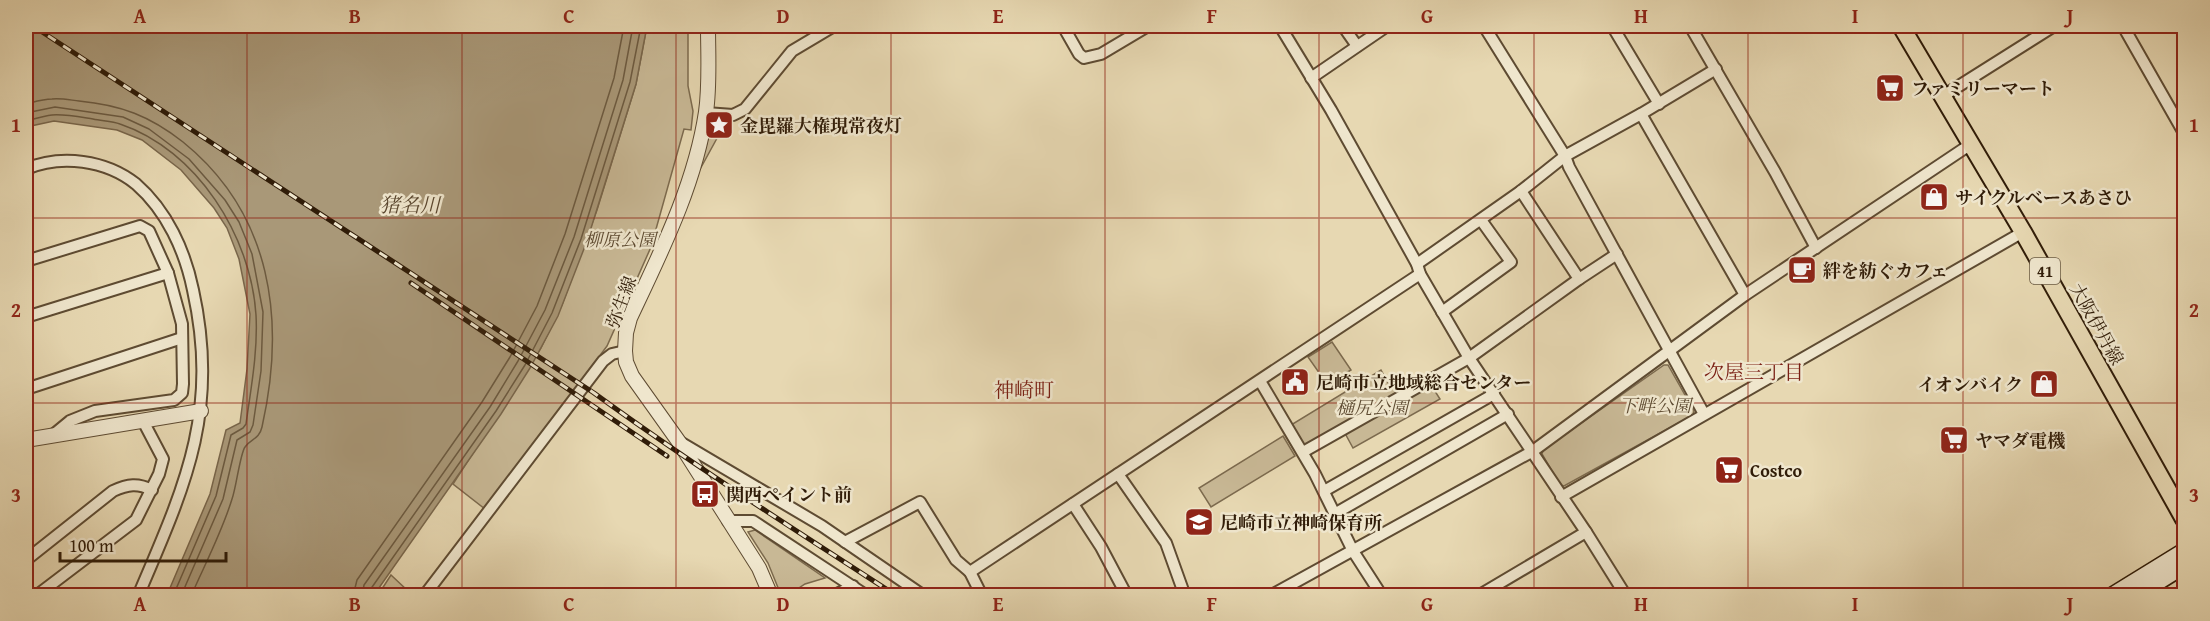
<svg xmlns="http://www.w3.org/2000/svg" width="2210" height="621" font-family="'Gentium Book Plus','Noto Serif JP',serif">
  <rect width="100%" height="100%" fill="#e7d8b2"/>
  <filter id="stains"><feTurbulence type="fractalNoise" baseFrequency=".00333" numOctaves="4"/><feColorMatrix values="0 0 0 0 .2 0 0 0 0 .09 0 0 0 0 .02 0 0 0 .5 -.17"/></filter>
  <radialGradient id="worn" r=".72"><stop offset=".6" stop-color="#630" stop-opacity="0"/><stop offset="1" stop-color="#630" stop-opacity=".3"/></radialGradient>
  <g fill="#c8b895" stroke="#7c6a4e" stroke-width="1.5">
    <path d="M647 26H688V86L693 111 691 130 684 129 651 247 607 346 485 509 453 484 541 348 562 305 597 210 636 84Z"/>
    <path d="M716 121 717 128 722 129 698 173 707 143 710 126Z"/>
    <path d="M1332 342 1351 370 1327 384 1308 357Z"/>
    <path d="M1664 365H1668L1694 411 1693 415 1564 486 1560 485 1542 454 1543 450Z"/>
    <path d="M1381 370 1390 386 1408 377 1417 392 1431 385 1440 399 1353 448 1341 426 1304 447 1291 425Z"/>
    <path d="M1283 436 1295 456 1211 507 1199 488Z"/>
    <path d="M755 530 825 578 805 584 793 592 795 595H781L768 563 748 532Z"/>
    <path d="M391 575 408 591 404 595H378Z"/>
  </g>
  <path fill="#a99878" stroke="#79664b" stroke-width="1.5" d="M26 26H647L636 84 587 241 558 316 530 368 501 414 374 595H167L210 494 226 430 240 423 247 369 250 314 239 259 227 228 214 208 181 170 142 140 117 130 54 121 26 127Z"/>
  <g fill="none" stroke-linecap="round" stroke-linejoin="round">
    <g stroke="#6c5a40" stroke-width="1.5">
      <path d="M26 104C34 102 43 99 52 99 61 98 70 100 79 101 121 105 150 116 183 142 272 214 286 320 262 427 259 440 251 438 245 447 240 454 236 489 232 499 222 532 205 564 191 596"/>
      <path d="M26 113 55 107 123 117 149 129 189 159 225 200 239 222 252 254 263 312 261 371 253 425 250 432 237 440 223 499 181 596"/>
      <path d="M26 121C34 119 43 116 52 115 65 114 80 117 93 119 102 121 112 121 120 124 197 150 251 236 256 315 258 351 251 388 246 424L243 428 231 435 216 496 173 596"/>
      <path d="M353 596 357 580 482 402 510 357 537 306 565 234 614 78 624 26"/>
      <path d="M362 596 364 585 490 407 518 361 545 310 574 237 623 80 633 26"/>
      <path d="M369 596 370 590 496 411 525 365 552 313 581 239 630 82 641 26"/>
    </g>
    <g stroke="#5e4b32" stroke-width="14">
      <g id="minor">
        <path d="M1063 26 1079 54 1084 58 1101 54 1148 26"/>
        <path d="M1280 26 1331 110 1417 264 1420 274 1469 358 1586 532 1626 596"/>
        <path d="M1343 26 1357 46"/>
        <path d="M1484 26 1565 156 1569 167 1704 414"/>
        <path d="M1615 26 1614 29 1659 104"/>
        <path d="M1690 26 1775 172 1816 248"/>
        <path d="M2123 26 2184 133"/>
        <path d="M1311 78 1387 26"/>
        <path d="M1943 96 2054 26"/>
        <path d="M706 113 733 115 745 109 792 51 834 26"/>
        <path d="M1641 114 1745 295"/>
        <path d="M26 169C61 154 106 160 136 184 167 211 185 251 193 290 220 412 185 486 138 596"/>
        <path d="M26 261 140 226 149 231 168 273 182 324 183 384 182 393 174 400 95 411 70 421 53 435"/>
        <path d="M1417 264 1521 191 1565 156 1641 114 1716 69"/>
        <path d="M1579 279 1617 254"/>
        <path d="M1442 312 1511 262 1481 220"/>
        <path d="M26 317 168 273"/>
        <path d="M1260 381 1315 474 1353 551 1382 596"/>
        <path d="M26 389 182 338"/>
        <path d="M680 442 822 526 924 596"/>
        <path d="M1303 452 1469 358 1579 279 1521 191"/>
        <path d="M1118 474 1166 543 1185 596"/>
        <path d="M1324 491 1494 394"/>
        <path d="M1561 497 2023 232"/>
        <path d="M1073 504 1101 547 1127 596"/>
        <path d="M1336 513 1508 414"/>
        <path d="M728 521H753L867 596"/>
        <path d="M845 542 920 502 956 560 970 572 1420 274"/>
        <path d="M26 560 113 491C128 484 138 483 152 490"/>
        <path d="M970 572 982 596"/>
        <path d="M36 596 136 520 159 474 163 459 143 421"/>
        <path d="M424 596 603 361 612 354 625 351"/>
        <path d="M833 596 853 586"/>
        <path d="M1270 596 1533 451 1745 295 1971 144"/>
        <path d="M1478 596 1586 532"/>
      </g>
    </g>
    <g stroke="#5e4b32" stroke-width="16">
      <g id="tertiary">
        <path d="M708 26C708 54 710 84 706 112 695 185 661 252 630 318L626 333 625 351 626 362 632 376 679 442 759 568 771 596"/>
        <path d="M26 440 201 411"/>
      </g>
    </g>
    <g stroke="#301c08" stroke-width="18">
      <g id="secondary">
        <path d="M2111 596 2184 551"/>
        <path d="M2136 596 2184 566"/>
      </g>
    </g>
    <g stroke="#301c08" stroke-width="20">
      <path id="primary" d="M1901 26 2023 232 2184 519"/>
    </g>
    <use href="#minor" stroke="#efe6cd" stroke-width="10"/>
    <use href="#tertiary" stroke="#efe6cd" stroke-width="14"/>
    <use href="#secondary" stroke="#efe6cd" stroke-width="15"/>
    <use href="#primary" stroke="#e7d8b2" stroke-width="16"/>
    <g stroke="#301c08" stroke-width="5">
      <g id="rail">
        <path d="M33 26 594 393C693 465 795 530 897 596"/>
        <path d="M411 283 667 456"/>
      </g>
    </g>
    <use href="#rail" stroke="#efe6cd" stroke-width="3" stroke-dasharray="9" stroke-linecap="butt"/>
  </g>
  <path fill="none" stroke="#8f2418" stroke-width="1.5" stroke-opacity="0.55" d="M247 26V596M462 26V596M676 26V596M891 26V596M1105 26V596M1319 26V596M1534 26V596M1748 26V596M1963 26V596M26 218H2184M26 403H2184"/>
  <defs>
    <g id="supermarket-square" transform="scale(1.5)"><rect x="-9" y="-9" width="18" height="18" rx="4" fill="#8f2418" stroke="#efe6cd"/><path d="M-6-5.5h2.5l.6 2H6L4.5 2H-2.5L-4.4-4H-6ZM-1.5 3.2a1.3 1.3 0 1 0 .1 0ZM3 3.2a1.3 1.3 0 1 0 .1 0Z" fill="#fff"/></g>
    <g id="sight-square" transform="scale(1.5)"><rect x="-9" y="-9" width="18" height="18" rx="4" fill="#8f2418" stroke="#efe6cd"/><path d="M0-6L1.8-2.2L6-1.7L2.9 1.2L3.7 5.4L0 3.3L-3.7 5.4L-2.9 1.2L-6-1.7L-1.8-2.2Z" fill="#fff"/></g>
    <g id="shop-square" transform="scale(1.5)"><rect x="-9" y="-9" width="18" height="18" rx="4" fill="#8f2418" stroke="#efe6cd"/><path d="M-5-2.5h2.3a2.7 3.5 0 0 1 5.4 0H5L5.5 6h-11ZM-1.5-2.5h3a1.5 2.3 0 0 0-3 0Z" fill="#fff"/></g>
    <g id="cafe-square" transform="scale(1.5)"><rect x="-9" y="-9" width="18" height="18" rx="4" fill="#8f2418" stroke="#efe6cd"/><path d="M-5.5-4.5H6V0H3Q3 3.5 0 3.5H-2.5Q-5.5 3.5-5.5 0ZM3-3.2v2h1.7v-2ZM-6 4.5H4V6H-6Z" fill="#fff"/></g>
    <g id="civic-square" transform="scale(1.5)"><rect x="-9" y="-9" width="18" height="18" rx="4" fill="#8f2418" stroke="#efe6cd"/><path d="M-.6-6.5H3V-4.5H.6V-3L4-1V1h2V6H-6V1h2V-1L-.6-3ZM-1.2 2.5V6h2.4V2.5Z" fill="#fff"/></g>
    <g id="bus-square" transform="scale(1.5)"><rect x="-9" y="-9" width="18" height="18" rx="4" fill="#8f2418" stroke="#efe6cd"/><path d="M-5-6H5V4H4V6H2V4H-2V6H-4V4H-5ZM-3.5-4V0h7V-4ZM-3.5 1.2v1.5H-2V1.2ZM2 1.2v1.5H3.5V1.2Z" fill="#fff"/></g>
    <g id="school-square" transform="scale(1.5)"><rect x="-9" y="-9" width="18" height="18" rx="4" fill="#8f2418" stroke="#efe6cd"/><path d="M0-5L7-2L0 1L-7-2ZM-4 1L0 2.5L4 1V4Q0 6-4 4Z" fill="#fff"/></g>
  </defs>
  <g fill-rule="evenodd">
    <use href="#supermarket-square" x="1890" y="88"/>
    <use href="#sight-square" x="719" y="125"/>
    <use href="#shop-square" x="1934" y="197"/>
    <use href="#cafe-square" x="1802" y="270"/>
    <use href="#civic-square" x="1295" y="382"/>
    <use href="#shop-square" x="2044" y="384"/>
    <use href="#supermarket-square" x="1954" y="440"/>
    <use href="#supermarket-square" x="1729" y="470"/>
    <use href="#bus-square" x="705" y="494"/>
    <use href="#school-square" x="1199" y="522"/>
  </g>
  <g text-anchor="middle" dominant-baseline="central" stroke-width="5" stroke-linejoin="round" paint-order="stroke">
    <rect fill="#efe6cd" stroke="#695943" stroke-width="1.5" x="2030" y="258" width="30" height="26" rx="4.5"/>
    <g font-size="16" font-weight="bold" fill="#301c08">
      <text x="2045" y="271">41</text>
    </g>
    <g font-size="18" font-weight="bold" fill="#301c08" stroke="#efe6cd" text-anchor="start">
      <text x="1911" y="88">ファミリーマート</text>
      <text x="740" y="125">金毘羅大権現常夜灯</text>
      <text x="1955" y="197">サイクルベースあさひ</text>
      <text x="1823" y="270">絆を紡ぐカフェ</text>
      <text x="1316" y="382">尼崎市立地域総合センター</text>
      <text x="2023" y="384" text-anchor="end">イオンバイク</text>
      <text x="1975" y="440">ヤマダ電機</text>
      <text x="1750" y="470">Costco</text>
      <text x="726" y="494">関西ペイント前</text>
      <text x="1220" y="522">尼崎市立神崎保育所</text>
    </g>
    <g font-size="18" font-style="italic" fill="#5e4b32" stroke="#efe6cd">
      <text x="620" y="239">柳原公園</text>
      <text x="1655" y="405">下畔公園</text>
      <text x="1372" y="407">樋尻公園</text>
    </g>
    <g font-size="18" fill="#301c08" stroke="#efe6cd">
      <text transform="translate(621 302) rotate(-69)">弥生線</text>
      <text transform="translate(2097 324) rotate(61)">大阪伊丹線</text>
    </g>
    <g font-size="20" font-style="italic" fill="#5a472f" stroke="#efe6cd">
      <text x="410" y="204">猪名川</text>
    </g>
    <g font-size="20" fill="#7a1f14" stroke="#efe6cd">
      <text x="1754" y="371">次屋三丁目</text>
      <text x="1024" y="389">神崎町</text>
    </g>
  </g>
  <rect width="2210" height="621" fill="none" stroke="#e7d8b2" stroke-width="66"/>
  <path d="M60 552v9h166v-9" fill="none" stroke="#301c08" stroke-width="3"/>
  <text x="69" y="552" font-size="18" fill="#301c08" stroke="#efe6cd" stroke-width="4.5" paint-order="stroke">100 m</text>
  <rect x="33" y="33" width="2144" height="555" fill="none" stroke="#8f2418" stroke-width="2"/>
  <g font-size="20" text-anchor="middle" font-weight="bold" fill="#8f2418">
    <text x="140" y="23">A</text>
    <text x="355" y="23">B</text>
    <text x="569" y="23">C</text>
    <text x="783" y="23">D</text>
    <text x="998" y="23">E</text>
    <text x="1212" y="23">F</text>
    <text x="1427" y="23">G</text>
    <text x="1641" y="23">H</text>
    <text x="1855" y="23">I</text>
    <text x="2070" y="23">J</text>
    <text x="16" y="132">1</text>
    <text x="2194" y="132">1</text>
    <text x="16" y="317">2</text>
    <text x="2194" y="317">2</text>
    <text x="16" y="502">3</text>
    <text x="2194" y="502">3</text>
    <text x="140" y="611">A</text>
    <text x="355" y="611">B</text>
    <text x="569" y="611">C</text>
    <text x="783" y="611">D</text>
    <text x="998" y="611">E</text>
    <text x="1212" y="611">F</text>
    <text x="1427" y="611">G</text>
    <text x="1641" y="611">H</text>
    <text x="1855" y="611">I</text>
    <text x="2070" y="611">J</text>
  </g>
  <rect width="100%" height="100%" filter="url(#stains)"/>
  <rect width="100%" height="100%" fill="url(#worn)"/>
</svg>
